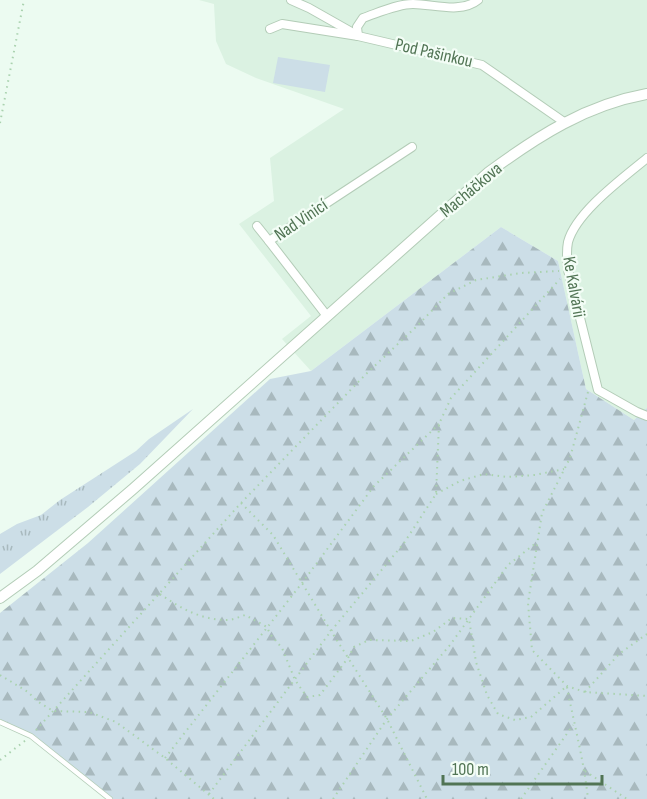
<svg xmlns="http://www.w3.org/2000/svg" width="647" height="799" font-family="'Sofia Sans Condensed',sans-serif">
  <defs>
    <pattern id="grass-tufts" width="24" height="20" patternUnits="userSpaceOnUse" patternTransform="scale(1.5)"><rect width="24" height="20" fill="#ccdee7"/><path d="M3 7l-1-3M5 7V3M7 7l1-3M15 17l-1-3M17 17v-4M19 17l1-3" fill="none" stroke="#a8b9be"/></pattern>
    <pattern id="forest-firs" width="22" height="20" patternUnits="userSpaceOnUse" patternTransform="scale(1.5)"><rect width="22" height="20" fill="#ccdee7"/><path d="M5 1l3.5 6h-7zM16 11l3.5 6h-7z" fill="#a8b9be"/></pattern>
  </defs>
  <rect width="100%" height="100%" fill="#ecfbf1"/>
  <path fill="#dbf2e2" d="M199 0H647V408L634 420 586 389 558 261 501 227 311 371 282 339 311 316 239 224 274 201 270 158 344 109 256 78 226 64 216 41 214 4Z"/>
  <path fill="url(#grass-tufts)" d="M193 409 140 464 88 507 0 574V534L17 524 41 515 60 500 136 451 149 439Z"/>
  <path fill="url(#forest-firs)" d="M501 227 558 261 586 389 634 420 647 408V799H110L31 736 0 722V613L88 543 270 379 311 371Z"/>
  <path fill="#ccdee7" d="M278 57 330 65 325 92 273 83Z"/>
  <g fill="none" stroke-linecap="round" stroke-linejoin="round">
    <g stroke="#b3ccb7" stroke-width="6">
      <path id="service" d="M0 722 31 736 110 799"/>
    </g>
    <g stroke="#b3ccb7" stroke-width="10">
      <g id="minor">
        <path d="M291 0 309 8 355 34"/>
        <path d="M270 29 282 24 358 36 482 65 564 122"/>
        <path d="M358 36 357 27 363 18C378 13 397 4 413 4 433 4 461 14 478 0"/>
        <path d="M647 158C623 178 576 212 568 242 566 252 567 261 568 270L598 390 637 412 647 416"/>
        <path d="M257 226 269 241"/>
        <path d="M327 316 269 241 412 147"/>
      </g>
    </g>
    <g stroke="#b3ccb7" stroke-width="12">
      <path id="tertiary" d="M0 598 37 571 133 489 489 172C538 136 586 105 647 94"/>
    </g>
    <g stroke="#aad2af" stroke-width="2" stroke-dasharray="1.5 4.5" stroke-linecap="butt">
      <path d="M0 123 24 0"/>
      <path d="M588 392 570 458 542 513 528 603 532 650 567 686 585 692 647 696"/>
      <path d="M436 494 460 481 484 474 507 477 535 475 564 469"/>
      <path d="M241 503 273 535 331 631 387 719 427 799"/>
      <path d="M160 594C180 608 201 620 227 620 233 620 239 617 245 615L267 627 270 634 282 648 295 680 307 697 320 695 348 658 354 647 369 640 411 641 433 632 452 618 469 619 476 662 487 695 498 714 515 720 531 717 567 686"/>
      <path d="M0 675 28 692 37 701 53 711 89 712 116 722 165 758 214 799"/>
      <path d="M567 687C574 724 584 761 588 799"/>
      <path d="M585 692 619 654 647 634"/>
      <path d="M36 730 241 503 366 374 417 326 448 294 476 280 521 273 559 271"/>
      <path d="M165 758 302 583 374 486 439 424"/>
      <path d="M0 760 26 740"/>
      <path d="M585 771 627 799"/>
      <path d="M209 794 331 631 404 543 436 494 439 424 451 398 560 279"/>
      <path d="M333 799 387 719 450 645 508 565 536 543"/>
      <path d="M521 799 573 725"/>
    </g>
    <use href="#service" stroke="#fff" stroke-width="4.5"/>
    <use href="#minor" stroke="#fff" stroke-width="8"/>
    <use href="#tertiary" stroke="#fff" stroke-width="10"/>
  </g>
  <g text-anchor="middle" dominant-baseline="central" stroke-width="4.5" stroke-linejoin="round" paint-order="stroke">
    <g font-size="18" fill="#517454" stroke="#f3fdf6">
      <text transform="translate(434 53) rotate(13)">Pod Pašinkou</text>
      <text transform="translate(471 190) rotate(-40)">Macháčkova</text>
      <text transform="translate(301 220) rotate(-34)">Nad Vinicí</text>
      <text transform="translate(574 287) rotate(80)">Ke Kalvárii</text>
    </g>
  </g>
  <path d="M443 775v9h159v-9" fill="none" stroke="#517454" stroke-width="3"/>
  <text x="452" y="775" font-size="18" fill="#517454" stroke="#f3fdf6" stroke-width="4.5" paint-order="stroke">100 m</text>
</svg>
